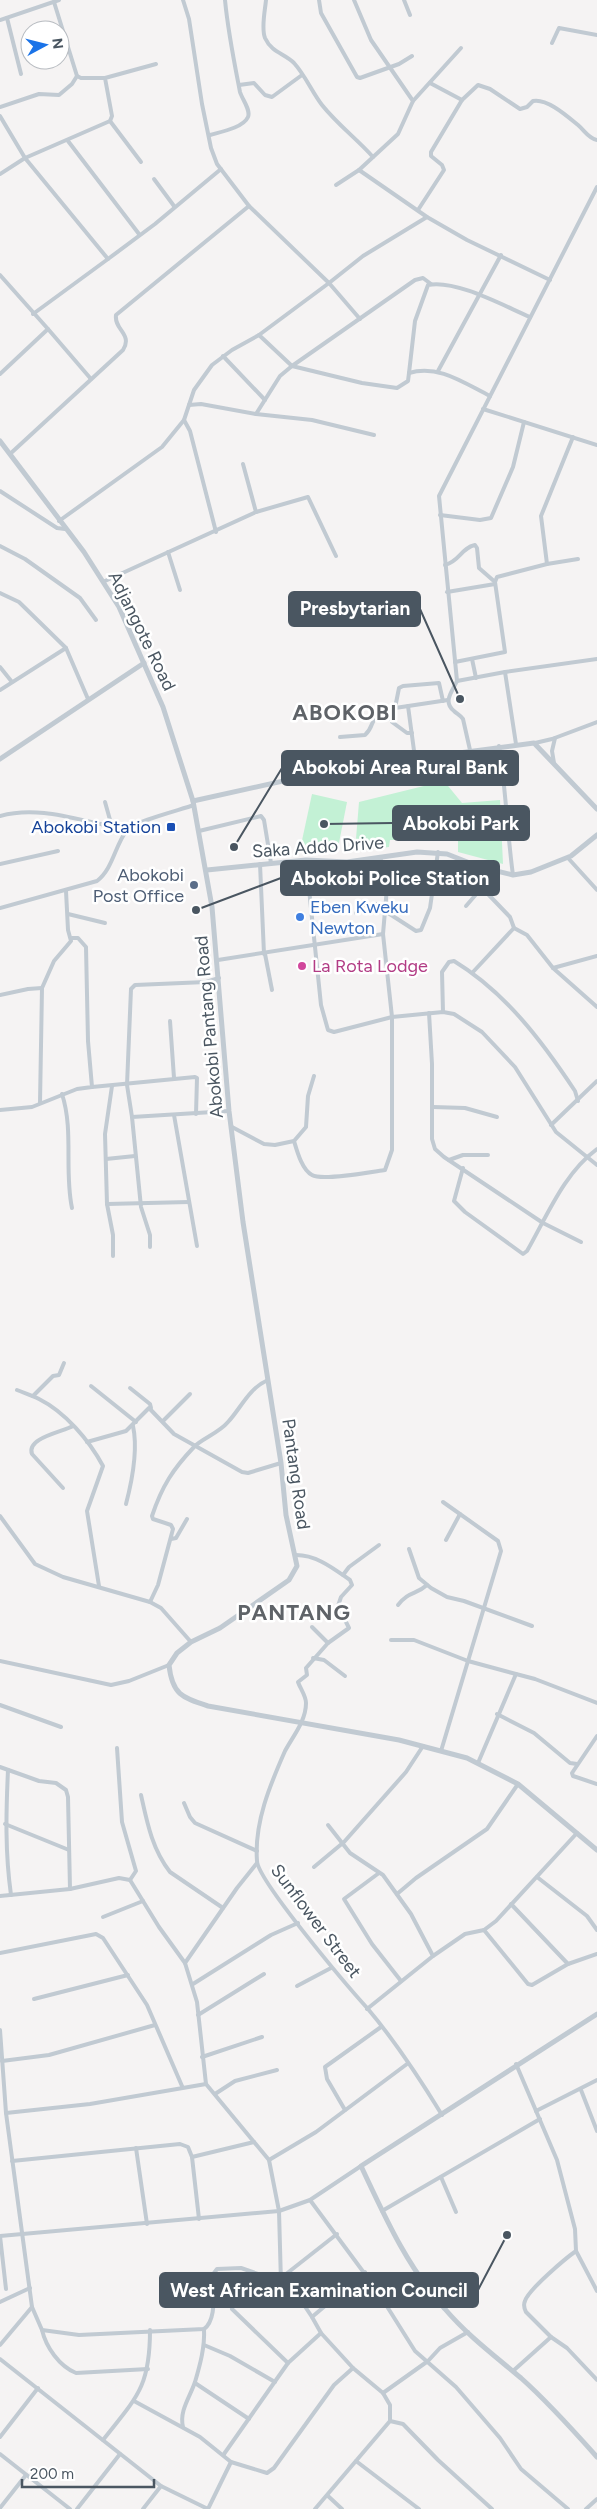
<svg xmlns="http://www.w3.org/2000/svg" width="597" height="2509" font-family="Figtree,sans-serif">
  <rect width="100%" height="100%" fill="#f5f3f3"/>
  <g fill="#c3f1d5">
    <path d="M444 781 462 803 500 800 503 864 458 852V838L390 840 389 847 355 851 359 802Z"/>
    <path d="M312 794 347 802 337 853 301 845Z"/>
  </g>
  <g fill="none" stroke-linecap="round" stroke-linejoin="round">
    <g stroke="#c1cad2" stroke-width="4">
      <path d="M183 0 189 19 202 104 211 148 217 164 249 206 329 283 363 256 427 217"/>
      <path d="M266 0C265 11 261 28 265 38 272 53 284 53 294 63 305 75 312 92 322 105 338 125 357 139 373 157"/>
      <path d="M319 0 321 13 357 77 360 78 399 64 412 56"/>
      <path d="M354 0 371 40 413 101 398 134 359 170 427 217 467 240 550 280"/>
      <path d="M404 0 410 15"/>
      <path d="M54 2 77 76 81 78H105"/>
      <path d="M7 18 21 74"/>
      <path d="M0 20 59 0"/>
      <path d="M552 43 559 28 597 35"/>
      <path d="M430 83 462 100 478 85 490 89 520 109 527 107 533 101C547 98 567 116 578 125 585 131 588 138 597 140"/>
      <path d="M239 85 254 83 265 95 272 97 302 75"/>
      <path d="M413 101 461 48"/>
      <path d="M0 107 39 94 59 95 72 84 77 76"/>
      <path d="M0 116 25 158 108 259 33 314"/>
      <path d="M110 121 141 162"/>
      <path d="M210 135C220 132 243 128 248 117 251 110 242 99 240 92 234 61 228 32 225 0"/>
      <path d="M68 141 139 234"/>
      <path d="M0 174 25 158 110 121 112 116 105 78 156 64"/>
      <path d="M154 179 174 206"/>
      <path d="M336 185 359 170"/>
      <path d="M418 210 444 170 442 165 431 156V152L462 100"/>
      <path d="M108 259 155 224 221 169"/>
      <path d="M0 275 48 329"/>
      <path d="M259 335 292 366 362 383 397 388 408 381 409 373C438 364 464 383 490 396"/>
      <path d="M223 356 265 400"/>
      <path d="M438 371 501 255"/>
      <path d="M409 373 415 321 428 285C455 279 504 306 530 317"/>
      <path d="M0 374 48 329 91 379"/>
      <path d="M189 405 201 404 256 414 312 420 374 435"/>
      <path d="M483 409 597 445"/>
      <path d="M256 414 280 376 292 366 415 280 423 278 431 284"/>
      <path d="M184 420 190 431 216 532"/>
      <path d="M10 454 123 350C133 334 114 330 116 315L249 206"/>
      <path d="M243 464 256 512"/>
      <path d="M0 491 57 528 65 529"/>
      <path d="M440 515 480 520 491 518 513 467 524 422"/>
      <path d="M59 521 162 447 184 420 194 390 212 365 232 350 259 335 329 283 360 319"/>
      <path d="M0 546 25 559 80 598 96 620"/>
      <path d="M168 552 180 590"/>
      <path d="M547 564 541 516 573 437"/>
      <path d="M445 565C460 561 461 548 475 545L477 548 479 568 495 582"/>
      <path d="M105 581 256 512 308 497 336 556"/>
      <path d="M447 592 495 584"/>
      <path d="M0 593 19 602 66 648 88 699"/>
      <path d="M472 659 476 678"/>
      <path d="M455 662 505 652 495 582 497 577 547 564 578 559"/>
      <path d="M0 667 12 682"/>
      <path d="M505 672 597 659"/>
      <path d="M457 681 505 672 516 744"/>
      <path d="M0 690 66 648"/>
      <path d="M408 706 415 758"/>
      <path d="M395 708 399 688 403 686 439 683 443 701"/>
      <path d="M412 733H407L392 722 395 708 448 700"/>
      <path d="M340 737 365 735C378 723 365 715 392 719"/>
      <path d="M535 743 552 739 597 722"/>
      <path d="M499 746C506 789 507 832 513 875"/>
      <path d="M470 750 463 719C460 715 457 714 454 711 442 702 453 690 457 681L439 496 597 187"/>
      <path d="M554 763 552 751 555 738"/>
      <path d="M105 802 112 827"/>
      <path d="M0 816C43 804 86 824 128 829"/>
      <path d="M199 831 261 816 264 820 271 863"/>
      <path d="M568 858 597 890"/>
      <path d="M306 860 321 1005 328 1030 334 1032 392 1017 443 1012 454 1014 482 1032 515 1067 556 1132 597 1165"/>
      <path d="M0 864 58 851"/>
      <path d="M260 864 264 954"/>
      <path d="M497 872 486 887V892L510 917 514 928 527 935 553 968 597 1007"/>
      <path d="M466 906 479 891 486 889"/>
      <path d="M0 908 97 881C113 869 115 845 127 830 135 821 180 810 194 805"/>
      <path d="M385 911 416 931 421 930 430 908 438 852"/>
      <path d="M356 913C365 907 376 900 385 907"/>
      <path d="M68 914 105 923"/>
      <path d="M265 954 272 990"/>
      <path d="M218 960 383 934"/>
      <path d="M553 968 597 956"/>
      <path d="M473 972 514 928"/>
      <path d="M0 995 28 989 42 988"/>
      <path d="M443 1012 442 972 449 962 454 961C505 992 542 1041 575 1091L578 1101"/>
      <path d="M429 1013 432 1064V1139L435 1149 444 1157 543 1223 581 1242"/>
      <path d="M170 1021 174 1078"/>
      <path d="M112 1086 105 1134 107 1204 113 1235V1256"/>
      <path d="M92 1087 195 1077 197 1078 196 1114"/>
      <path d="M62 1094C74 1131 64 1171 72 1208"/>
      <path d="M40 1103 42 988 54 961 71 941 68 930 66 891"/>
      <path d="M433 1107 465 1108 497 1117"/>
      <path d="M0 1110 32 1107 77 1089 92 1087 88 1041 86 947 78 938H72"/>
      <path d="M174 1115 197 1246"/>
      <path d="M132 1117 127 1085 131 989 135 985 206 982 219 978"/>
      <path d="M551 1125 597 1081"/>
      <path d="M232 1127 264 1144 275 1145 294 1141 306 1127 308 1096 314 1076"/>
      <path d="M294 1141C297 1151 302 1170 312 1175 322 1181 371 1172 385 1170L392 1150V1017L383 934 388 876 380 858"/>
      <path d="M106 1159 135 1156"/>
      <path d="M449 1160 463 1155H488"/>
      <path d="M463 1168 454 1201 465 1212 523 1254 527 1251C547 1216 564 1173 597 1149"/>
      <path d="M107 1204 189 1202"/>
      <path d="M150 1247V1235L141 1207 132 1117 229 1111"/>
      <path d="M91 1386 136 1422"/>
      <path d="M130 1388 150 1404 151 1408"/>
      <path d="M17 1390C24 1393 32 1395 39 1399 65 1412 89 1440 103 1466L87 1511 99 1586"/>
      <path d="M33 1396 53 1376 59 1375 64 1363"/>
      <path d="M163 1421 190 1394"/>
      <path d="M87 1442 126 1431 149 1408 174 1434 242 1472 248 1473 281 1463"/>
      <path d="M63 1488 32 1454C26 1438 62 1432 73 1426"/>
      <path d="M126 1504C132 1481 138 1449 133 1426"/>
      <path d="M0 1516 35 1564 63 1577 150 1602 161 1608 191 1642"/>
      <path d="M171 1539 176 1538 187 1519"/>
      <path d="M446 1540 460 1514"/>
      <path d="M409 1549 419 1578 431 1588 447 1597 464 1601 532 1626"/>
      <path d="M296 1555C317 1555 334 1569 350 1580L352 1585 341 1597 338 1606 349 1628 328 1643 306 1668 307 1675 298 1682C300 1688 306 1696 306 1703 306 1721 293 1736 285 1751 270 1785 254 1823 257 1861 258 1881 349 1988 368 2009 395 2041 420 2079 442 2115"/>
      <path d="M343 1575 349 1567 379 1545"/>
      <path d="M150 1602 158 1585 173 1529 171 1525 153 1519 152 1516C162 1486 173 1469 194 1447 201 1439 219 1433 228 1422 241 1408 249 1388 268 1380"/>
      <path d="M398 1605C409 1591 416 1595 427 1585"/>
      <path d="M312 1627 328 1643"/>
      <path d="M391 1640H414L468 1661 516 1674"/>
      <path d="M313 1658 324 1660 345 1676"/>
      <path d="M0 1661 111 1685 129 1681 169 1665"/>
      <path d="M0 1705 61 1727"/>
      <path d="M497 1714 534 1733 570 1763 577 1764"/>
      <path d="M597 1736 572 1773 573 1776 597 1784"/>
      <path d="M117 1748 122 1822 136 1871 130 1880"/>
      <path d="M441 1751 501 1551 498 1541 443 1502"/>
      <path d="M478 1763 516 1674 535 1679 597 1703"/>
      <path d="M0 1767 39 1781 56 1783 66 1790 68 1797 70 1889"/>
      <path d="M8 1770C6 1813 5 1852 11 1895"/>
      <path d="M141 1795C147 1822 152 1849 170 1872L223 1908"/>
      <path d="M184 1803 190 1817 195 1823 257 1851"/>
      <path d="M5 1824 69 1850"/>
      <path d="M328 1825 350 1853 383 1875 411 1914 433 1956"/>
      <path d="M257 1863 237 1888 185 1963 197 2002 206 2084 269 2160 279 2211 281 2283"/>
      <path d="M314 1867 344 1842 406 1772 423 1746"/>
      <path d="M379 1873 344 1899 372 1944 401 1981"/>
      <path d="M537 1877 587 1916 597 1930"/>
      <path d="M397 1894 416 1878 487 1829 518 1784"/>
      <path d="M0 1896 70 1889 119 1878 130 1880 159 1927 185 1963"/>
      <path d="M511 1904 568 1964"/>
      <path d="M103 1917 143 1901"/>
      <path d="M484 1930 528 1984 532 1985 568 1964 597 1954"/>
      <path d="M0 1953 96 1934 103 1938 147 2005 182 2086"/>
      <path d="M193 1984 271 1935 298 1923"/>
      <path d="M297 1986 331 1968"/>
      <path d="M34 1999 128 1975"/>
      <path d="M367 2009 433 1956 465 1934 484 1930 496 1921 577 1833"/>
      <path d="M198 2015 264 1974"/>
      <path d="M0 2030 6 2113 32 2307 42 2330 79 2335 204 2329C218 2319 212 2289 214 2273L217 2269 241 2268 287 2284 294 2290 312 2317"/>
      <path d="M202 2057 262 2037"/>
      <path d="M2 2061 49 2055 155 2025"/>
      <path d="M516 2064 557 2160 575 2229 576 2251 597 2291"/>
      <path d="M581 2090 597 2131"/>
      <path d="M215 2094 235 2081 277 2070"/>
      <path d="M345 2110 327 2079 325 2067 381 2027"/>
      <path d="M536 2111 597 2080"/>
      <path d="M6 2113 90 2104 206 2084"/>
      <path d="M136 2148 147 2224"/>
      <path d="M192 2157 254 2142"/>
      <path d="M269 2160 316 2132 407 2064"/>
      <path d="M12 2161 180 2144 188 2147 192 2157 199 2219"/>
      <path d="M441 2177 456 2212"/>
      <path d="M310 2200 376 2289 415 2351 456 2387 500 2438 521 2469 568 2509"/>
      <path d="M382 2211 540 2119"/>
      <path d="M0 2236 279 2211 310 2200 361 2166"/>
      <path d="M0 2236 6 2289"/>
      <path d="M281 2278 337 2234"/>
      <path d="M0 2302 30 2288"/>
      <path d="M232 2309 288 2363"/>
      <path d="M42 2330C46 2347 59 2366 76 2373L148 2369"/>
      <path d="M551 2337 567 2348 597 2380"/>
      <path d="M0 2345 32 2307"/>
      <path d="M204 2345 230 2356 275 2382"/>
      <path d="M0 2359 161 2486 208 2509"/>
      <path d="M513 2371 551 2337 526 2312C524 2308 523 2305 525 2301 528 2290 566 2258 576 2251"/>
      <path d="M195 2383 249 2419"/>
      <path d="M383 2393 428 2361 440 2348 468 2332"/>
      <path d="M134 2401 200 2437 231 2462 267 2473 274 2468 334 2385 353 2368"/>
      <path d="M390 2421 403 2424 438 2460 492 2509"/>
      <path d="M183 2427C179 2411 190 2397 195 2382 200 2365 205 2347 204 2329"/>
      <path d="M0 2437 38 2388"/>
      <path d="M103 2440C137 2397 150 2387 150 2330"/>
      <path d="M0 2454 70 2509"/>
      <path d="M224 2454 288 2363 321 2333"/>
      <path d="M356 2461 419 2509"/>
      <path d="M328 2496 342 2509"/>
      <path d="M0 2508 26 2475"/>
      <path d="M77 2509 120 2454"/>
      <path d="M143 2509 161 2486"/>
      <path d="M208 2509 231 2462"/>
      <path d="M315 2509 390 2421V2405L383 2393 353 2368 321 2333 312 2317 365 2272"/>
      <path d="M586 2509 597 2499"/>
    </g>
    <g stroke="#c1cad2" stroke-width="5">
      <path d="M0 441 84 552 119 607 163 707 193 801 212 907 229 1111 243 1222 281 1463 286 1515 297 1566 289 1580 220 1628 191 1642 177 1653 169 1665C172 1694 182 1698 208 1706L399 1740 467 1758 518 1784 597 1850"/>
      <path d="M0 759 144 663"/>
      <path d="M193 801 337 769 534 743 597 809"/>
      <path d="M207 870 306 860 347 862 417 852 447 854 480 867 513 875 531 872 571 856 597 835"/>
      <path d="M597 2014 361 2166C385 2217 407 2267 445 2309 467 2335 495 2356 521 2378 548 2402 573 2430 597 2457"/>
    </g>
  </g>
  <rect fill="#1a4fb4" stroke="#fff" stroke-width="2" x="166" y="822" width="10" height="10" rx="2.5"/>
  <circle fill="#5c6f8a" stroke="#fff" stroke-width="2" cx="194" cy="885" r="5"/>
  <circle fill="#3f7fe0" stroke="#fff" stroke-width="2" cx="300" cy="917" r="5"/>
  <circle fill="#d1479c" stroke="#fff" stroke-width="2" cx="302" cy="966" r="5"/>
  <g text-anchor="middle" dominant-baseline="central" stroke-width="5" stroke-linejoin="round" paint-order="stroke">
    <g font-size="18" fill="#4a5661" stroke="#fff">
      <text transform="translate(142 631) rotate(64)">Adjangote Road</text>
      <text transform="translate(318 847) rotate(-4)">Saka Addo Drive</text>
      <text transform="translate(209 1027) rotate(-95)">Abokobi Pantang Road</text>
      <text transform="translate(296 1474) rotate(82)">Pantang Road</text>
      <text transform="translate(316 1921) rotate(53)">Sunflower Street</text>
    </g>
    <g font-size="18" fill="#164399" stroke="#fff" text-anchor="end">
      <text x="161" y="827">Abokobi Station</text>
    </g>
    <g font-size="18" fill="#4e5e75" stroke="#fff" text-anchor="end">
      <text x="184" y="875">Abokobi<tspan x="184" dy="21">Post Office</tspan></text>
    </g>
    <g font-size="18" fill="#366cbe" stroke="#fff" text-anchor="start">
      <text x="310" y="907">Eben Kweku<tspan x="310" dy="21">Newton</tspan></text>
    </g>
    <g font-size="18" fill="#b23c85" stroke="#fff" text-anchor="start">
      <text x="312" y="966">La Rota Lodge</text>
    </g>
    <g font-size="22" font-weight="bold" letter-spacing="1" fill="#5f6368" stroke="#fff">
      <text x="345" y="712">ABOKOBI</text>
      <text x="294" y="1612">PANTANG</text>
    </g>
  </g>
  <path fill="none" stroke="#4a5661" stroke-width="2" d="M460 699L420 609M234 847L282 768M324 824L393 823M196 910L281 878M507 2235L478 2290"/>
  <g fill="#4a5661" stroke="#fff" stroke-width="2">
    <circle cx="460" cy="699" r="5"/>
    <circle cx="234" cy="847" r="5"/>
    <circle cx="324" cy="824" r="5"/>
    <circle cx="196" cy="910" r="5"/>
    <circle cx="507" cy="2235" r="5"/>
  </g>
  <g fill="#4a5661" stroke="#4a5661" stroke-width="2">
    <rect x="289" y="592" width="131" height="34" rx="5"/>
    <rect x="282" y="751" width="236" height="34" rx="5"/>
    <rect x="393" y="806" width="136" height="34" rx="5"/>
    <rect x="281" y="861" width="218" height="34" rx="5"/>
    <rect x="160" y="2273" width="318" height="34" rx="5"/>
  </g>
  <g font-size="19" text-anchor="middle" font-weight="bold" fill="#fff">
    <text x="355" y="615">Presbytarian</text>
    <text x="400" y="774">Abokobi Area Rural Bank</text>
    <text x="461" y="830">Abokobi Park</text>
    <text x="390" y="885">Abokobi Police Station</text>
    <text x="319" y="2297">West African Examination Council</text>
  </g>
  <g transform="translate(45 45) rotate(83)"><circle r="24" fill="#ffffff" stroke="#b7bbc0"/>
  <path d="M0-4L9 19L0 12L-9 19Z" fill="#1a73e8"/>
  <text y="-8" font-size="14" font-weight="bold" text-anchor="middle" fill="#4a5661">N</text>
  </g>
  <path d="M22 2479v8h132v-8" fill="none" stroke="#4a5661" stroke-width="2.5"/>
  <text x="30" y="2479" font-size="15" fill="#4a5661" stroke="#ffffff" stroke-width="4" paint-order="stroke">200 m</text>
</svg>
